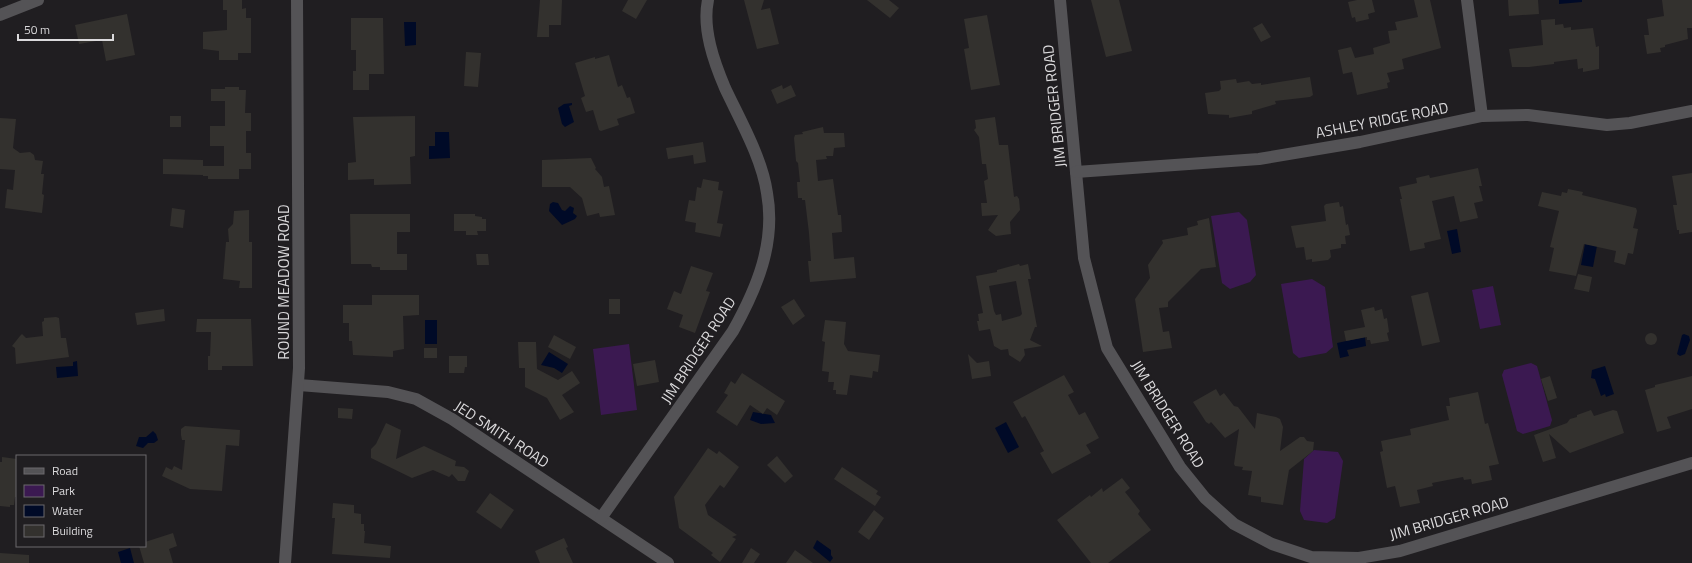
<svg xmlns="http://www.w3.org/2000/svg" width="1692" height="563" font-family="'Titillium Web',sans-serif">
  <rect width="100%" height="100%" fill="#201e21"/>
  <g fill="#3b1951">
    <path d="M1239 212 1247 220 1256 275 1250 282 1230 289 1222 283 1211 216Z"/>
    <path d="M1312 279 1325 287 1333 347 1326 353 1299 358 1293 353 1281 284Z"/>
    <path d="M1493 286 1501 325 1480 329 1472 290Z"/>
    <path d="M629 344 637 410 601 415 593 349Z"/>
    <path d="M1531 363 1537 366 1552 420 1550 426 1523 434 1517 431 1502 375 1504 370Z"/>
    <path d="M1314 450 1338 452 1343 461 1335 518 1327 523 1304 520 1300 511 1304 459Z"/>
  </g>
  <g fill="#000a27">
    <path d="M1559 0H1582V2L1559 4Z"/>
    <path d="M404 22H416V45L405 46Z"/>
    <path d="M572 103V105L569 106 574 122 565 127 562 124 558 108 564 104Z"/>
    <path d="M435 132H449L450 158 429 159V146H435Z"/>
    <path d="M553 202 558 203 562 210 565 211 570 206 574 208 573 213 577 216 575 219 562 225 549 211 550 204Z"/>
    <path d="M1457 229 1461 252 1452 254 1447 231Z"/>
    <path d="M1585 244 1597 246 1593 267 1581 265Z"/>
    <rect x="425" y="320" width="12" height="24"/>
    <path d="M1684 334 1689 336 1690 340 1685 354 1680 356 1677 354 1682 335Z"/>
    <path d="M1365 337 1366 346 1347 350 1349 356 1340 358 1337 343Z"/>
    <path d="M549 352 568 364 562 373 554 368 541 365Z"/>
    <path d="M77 361 78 376 57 378 56 367 73 366V362Z"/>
    <path d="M1605 366 1614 394 1606 397 1605 394 1601 396 1595 379 1591 378 1592 370Z"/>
    <path d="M753 412 771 415 775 423 761 424 750 420Z"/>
    <path d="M1006 422 1019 447 1008 453 995 428Z"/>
    <path d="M153 431 156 434 158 440 154 443H148L143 448 136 446 139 437H146Z"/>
    <path d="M817 540 831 550V555L833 558 830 562 813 548Z"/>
    <path d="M130 548 134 563H121L118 552Z"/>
  </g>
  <g fill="#33312e" fill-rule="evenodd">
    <path d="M223 0H242V9L246 8V18H251V53H238V60H219V51L203 49V32L227 30V10H223Z"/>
    <path d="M540 0H562L561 25H549V37H537Z"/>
    <path d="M628 0H647L636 19 622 11Z"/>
    <path d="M744 0H764L761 10 770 8 779 44 757 49Z"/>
    <path d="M867 0H889L899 8 890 18Z"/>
    <path d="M1091 0H1119L1132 51 1106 57Z"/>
    <path d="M1357 0H1372L1375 12 1368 14 1369 19 1356 22 1355 17 1352 18 1348 2Z"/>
    <path d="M1414 0H1430L1441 48 1402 59 1404 69 1387 73 1390 82 1387 83 1388 88 1357 95 1352 72 1343 74 1338 50 1351 47 1355 58 1374 54 1373 48 1390 43 1388 31 1397 30 1395 22 1418 17Z"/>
    <path d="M1508 0H1538L1539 14 1509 16Z"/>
    <path d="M1662 0H1692V28H1687L1688 39 1665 45V47L1660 48 1661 52 1647 54 1644 35H1649L1647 19 1664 16Z"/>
    <path d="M127 14 135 55 106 61 102 40 79 44 75 25Z"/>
    <path d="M987 15 1000 85 971 90 964 49 969 48 964 19Z"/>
    <path d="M351 18H383L384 74H369V90H353V71H356V50H351Z"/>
    <path d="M1555 19V25L1563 24 1564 28 1571 27V30L1593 28 1596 47 1599 46V69L1583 72V68L1578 69 1577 59 1554 62V64L1529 67H1512L1509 49 1543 45 1541 20Z"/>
    <path d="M1262 23 1271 37 1261 42 1253 28Z"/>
    <path d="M466 52 481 53 478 87 464 86Z"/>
    <path d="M609 55 618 87 622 85 627 98 630 97 635 113 617 119 619 125 601 131 599 130 593 110 586 112 581 98 585 96 575 63 595 57V59Z"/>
    <path d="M1310 77 1313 95 1310 97 1275 101 1276 104 1252 111V114L1229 118V115L1208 114 1205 93 1219 91 1221 89 1220 81 1236 79 1237 83 1249 81 1252 84 1261 83V85Z"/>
    <path d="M782 85 783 89 791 85 796 96 777 104 771 90Z"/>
    <path d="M225 87H239V90H246L245 113H251V131H246V153H251V169H239V179H208V176H203V166H224V146H210V126H225V101H211V89H225Z"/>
    <rect x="170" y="116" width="11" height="11"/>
    <path d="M415 116V156L410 157 411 184 374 185V179L348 180V163L356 162 353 117Z"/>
    <path d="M995 117 999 145H1008L1014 197 1017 196 1019 199 1020 210 1010 222 1011 234 996 236 988 230 998 215 982 216 981 203H987L984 181 988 179 986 164H982L979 137 974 130 976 128 975 120Z"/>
    <path d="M0 118 16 119 13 148 20 153 30 152 34 155 35 160 43 161 41 174H44L42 194 44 195 42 213 5 208 7 189 13 190 15 170 0 169Z"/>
    <path d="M823 127 824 133H844L845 147 834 148 833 156H826L827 159 816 160 818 181 833 179 838 215H841L842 232 832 233 834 259 854 257 856 278 810 282 808 261H811L809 233 805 200H802V198H798L797 182H800L798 163 796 161 794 138 795 135 803 134 802 132Z"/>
    <path d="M703 142 706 162 694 164 693 155 668 159 666 148Z"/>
    <path d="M591 158 596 168 595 169 602 177 604 187 609 186 615 215 600 217 599 213 587 216 582 198 570 187H542V160Z"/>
    <path d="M163 159 203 160V175L163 174Z"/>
    <path d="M1478 168 1482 186H1479L1483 201 1474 203 1478 218 1460 222 1454 196 1432 201 1441 239 1424 243 1425 248 1410 251 1400 199H1402L1399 187 1417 183 1416 178 1429 175 1430 178Z"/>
    <path d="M1692 173V232L1679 234V230H1677L1673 205H1677L1672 176Z"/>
    <path d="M703 179 719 182 718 190 723 191 717 223 723 224 720 237 695 232 696 223 685 221 689 200 695 201 697 187 701 188Z"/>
    <path d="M1568 189 1583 192 1582 195 1636 208 1637 211 1633 228 1638 229 1633 254 1628 253 1625 265 1614 262 1616 251 1584 244 1576 276 1549 271 1554 248 1550 247 1559 211 1538 206 1542 192 1561 196 1562 192 1567 193Z"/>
    <path d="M1339 202 1340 207 1343 206 1346 225 1348 224 1350 235 1345 236 1346 244H1341V248L1330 250 1331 257 1328 260 1312 262V259L1306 260 1304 247 1296 248 1291 226 1326 221 1324 206 1326 204Z"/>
    <path d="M172 208 185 210 183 228 170 226Z"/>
    <path d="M249 210V242H252V288H239L240 281 223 279 226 242H229L228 229 233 224 234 211Z"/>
    <path d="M350 214H410V232H397V254H407V270H380V267H372L371 264H351Z"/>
    <path d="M454 214H475V216L482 217V219H486V231H477L478 235H466V231H454Z"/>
    <path d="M1209 218 1216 267 1201 269 1168 302V307L1159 308 1163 332 1169 331 1172 348 1143 352 1135 299 1150 278 1148 265 1163 243 1162 240 1188 235 1187 228 1198 225 1197 221Z"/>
    <path d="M476 254H488L489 265H477Z"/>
    <path d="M1019 264 1020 266 1028 264 1031 279H1028L1037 327H1035L1030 340 1042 346 1024 349 1025 355 1020 362 1009 355 1008 349 1001 350 994 346 990 329 979 331 977 321H979L978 314 983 313 976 276 997 272V270ZM1016 281 1022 314 1020 316 1002 321 1001 314 996 315 994 311 989 286Z"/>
    <path d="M691 266 713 273 706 291 710 292 695 333 679 327 683 315 667 309 674 291 681 294Z"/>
    <path d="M1578 274 1592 277 1589 292 1574 289Z"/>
    <path d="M1428 292 1440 342 1422 346 1411 296Z"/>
    <path d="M372 295H419V315L403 316 404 349 393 351V357L353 355 352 341H349V323H343V305H372Z"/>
    <rect x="609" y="299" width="11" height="15"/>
    <path d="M794 299 805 316 793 325 781 307Z"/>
    <path d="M1374 307 1375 311 1382 309 1384 319 1387 318 1389 332 1387 333 1389 341 1371 344 1370 340H1367V337L1346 341 1344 331 1365 327 1361 310Z"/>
    <path d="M164 309 165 321 137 325 135 313Z"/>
    <path d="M56 317 59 318 61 338H66L69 357 16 364 15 348 12 346 20 336 22 334 26 338 43 336 42 322 44 321V318Z"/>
    <path d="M197 319H251L253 366H222V370H208V356H210L211 332H196Z"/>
    <path d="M825 320 846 322 844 344 848 351 880 355 878 372 873 371 872 378 850 375 847 395 836 394V390H833L834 382H828L829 372 822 371 825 342 822 341Z"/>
    <circle cx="1651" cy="339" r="6"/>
    <path d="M554 335 576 347 570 359 548 347Z"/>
    <path d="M518 342H536L537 369 558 380 572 371 580 383 562 395 574 412 560 420 547 398 525 387V368H519Z"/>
    <rect x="424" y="348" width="13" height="10"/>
    <path d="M968 354 977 363 989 361 991 376 972 379Z"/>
    <path d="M449 356H467V367H465L464 373H449Z"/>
    <path d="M655 360 659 382 637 386 633 364Z"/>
    <path d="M742 373 785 401 777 415 767 408 763 414 750 405 737 426 716 412 728 395 724 393 731 381 735 384Z"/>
    <path d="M1064 375 1074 392 1068 395 1079 415 1085 412 1099 438 1086 445 1091 453 1052 474 1040 453 1044 451 1025 416 1022 418 1013 402Z"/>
    <path d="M1550 376 1557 398 1548 401 1541 379Z"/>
    <path d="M1692 376V409L1667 417 1671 428 1657 432 1645 390 1655 387V385Z"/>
    <path d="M1216 389 1220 396 1224 393 1234 406 1238 407 1255 429 1257 413 1276 417 1280 419 1283 427 1280 451 1300 437H1304L1307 441 1314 442 1313 451 1289 470 1283 505 1261 502V497L1248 495 1252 471 1242 470 1243 467 1235 466 1234 464 1239 429 1225 438 1211 422 1209 424 1206 422 1193 402Z"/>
    <path d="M1478 392 1485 424 1488 423 1499 464 1489 466 1492 480 1472 484 1471 479 1464 480 1463 477 1432 483 1433 486 1417 490 1420 503 1400 507 1395 486 1387 488 1380 452 1383 451 1381 441 1411 435 1410 429 1449 420 1446 406H1450L1449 398Z"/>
    <path d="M338 408 353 409 352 419 338 418Z"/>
    <path d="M1591 410 1594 416 1613 410 1617 411 1624 433 1570 453 1549 434 1556 458 1543 462 1534 435 1567 423 1570 419 1577 417V415Z"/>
    <path d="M386 423 401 430 396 459 424 446 456 461 455 466 464 467 469 471 465 481H458L452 474 449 477 433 470 412 478 371 458V449L376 444Z"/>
    <path d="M185 426 240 430 239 446 226 445 222 491 190 489 162 476 166 467 172 470 174 466 182 470 185 440H182L181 435V429Z"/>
    <path d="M708 448 717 454 719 451 739 467 724 488 720 485 705 505 708 515 737 535 732 537 736 539 720 562 711 555 713 553 679 528 674 497Z"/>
    <path d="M777 456 793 476 785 483 767 465Z"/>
    <path d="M2 457 17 459V497H15L14 505H10V507L0 506V462H2Z"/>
    <path d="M842 467 878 491 876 494 881 497 875 506 834 479Z"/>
    <path d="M1122 478 1130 488 1125 492 1140 511 1138 514 1151 530 1108 563H1091L1057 520 1090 495 1091 497 1102 488 1103 492Z"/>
    <path d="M490 493 514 510 501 529 476 512Z"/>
    <path d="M333 503 354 505V513L361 514V524H364V531H365L364 543 391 546 390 558 332 554 335 518H332Z"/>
    <path d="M874 510 884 518 869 540 858 532Z"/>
    <path d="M173 533 177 546 169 549 173 563H144L139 546H145V542Z"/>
    <path d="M564 538 568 547 566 548 573 563H540L535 551Z"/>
    <path d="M751 548 760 554 754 563H742Z"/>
    <path d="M795 550 813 563H786Z"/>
    <path d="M0 553 29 555V563H0Z"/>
  </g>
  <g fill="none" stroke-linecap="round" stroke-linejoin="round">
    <g stroke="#545356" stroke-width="12">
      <path d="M1060 0 1084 258 1107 348 1180 467 1205 498 1234 524 1272 544 1311 557 1359 558 1400 551 1692 463"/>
      <path d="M1467 0 1482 116"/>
      <path d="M0 15 38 0"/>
      <path d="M1076 172 1259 159 1360 142 1482 116 1528 115 1607 125 1630 123 1692 111"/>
      <path d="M299 385 388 392 416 399 452 419 668 563"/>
      <path d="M601 518 733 331C757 288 776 243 767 193 762 158 740 120 725 88 714 62 702 29 708 0"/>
      <path d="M285 563 299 368 297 0"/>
    </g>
  </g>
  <g text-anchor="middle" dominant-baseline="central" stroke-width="4" stroke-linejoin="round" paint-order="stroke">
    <g font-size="15" fill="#dbdadc" stroke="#201e21">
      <text transform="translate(1054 106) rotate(-96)">JIM BRIDGER ROAD</text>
      <text transform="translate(1382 120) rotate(-11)">ASHLEY RIDGE ROAD</text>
      <text transform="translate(283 282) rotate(-90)">ROUND MEADOW ROAD</text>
      <text transform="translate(698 350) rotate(-57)">JIM BRIDGER ROAD</text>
      <text transform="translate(1168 414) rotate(58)">JIM BRIDGER ROAD</text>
      <text transform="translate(502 434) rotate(33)">JED SMITH ROAD</text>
      <text transform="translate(1449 518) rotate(-16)">JIM BRIDGER ROAD</text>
    </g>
  </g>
  <rect x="16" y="455" width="130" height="92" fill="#201e21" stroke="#6b696c"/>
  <rect x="24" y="468" width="20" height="6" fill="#545356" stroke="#6b696c"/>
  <text x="52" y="475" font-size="12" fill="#dbdadc">Road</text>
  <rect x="24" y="485" width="20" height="12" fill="#3b1951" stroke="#6b696c"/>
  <text x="52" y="495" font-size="12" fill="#dbdadc">Park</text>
  <rect x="24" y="505" width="20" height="12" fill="#000a27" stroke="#6b696c"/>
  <text x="52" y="515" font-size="12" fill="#dbdadc">Water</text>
  <rect x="24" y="525" width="20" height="12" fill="#33312e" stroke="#6b696c"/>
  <text x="52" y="535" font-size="12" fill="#dbdadc">Building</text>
  <path d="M18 34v6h95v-6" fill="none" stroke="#dbdadc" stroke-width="2"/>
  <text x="24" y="34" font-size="12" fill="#dbdadc" stroke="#201e21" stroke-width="3" paint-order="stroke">50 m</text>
</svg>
